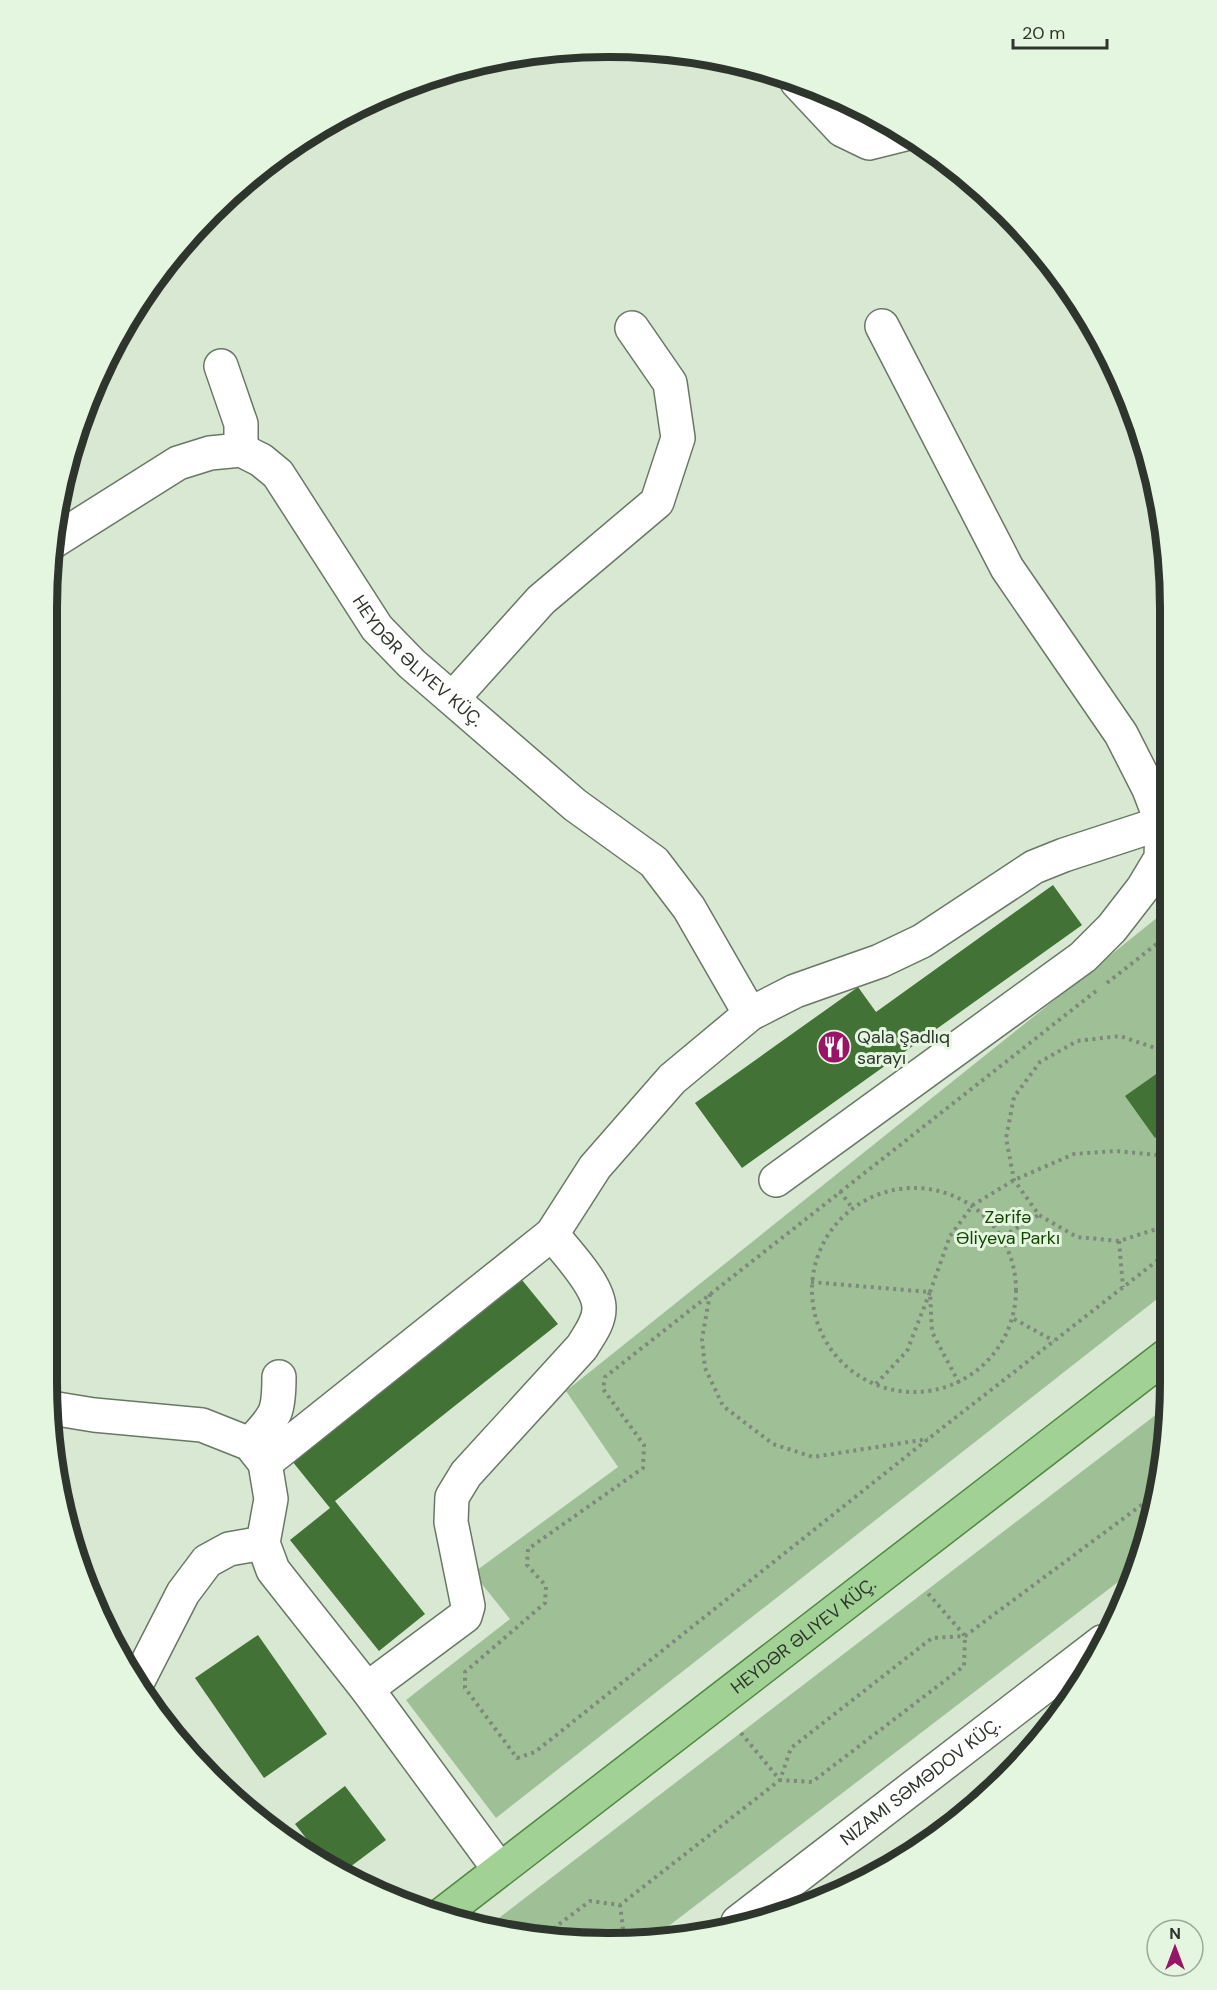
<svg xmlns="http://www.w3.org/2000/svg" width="1217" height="1990" font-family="'DM Sans',sans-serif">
  <rect width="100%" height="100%" fill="#d8e8d3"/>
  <g fill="#9fc096">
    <path d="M1168 909 1166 1292 496 1818 406 1700 510 1619 473 1573 618 1467 566 1391Z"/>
    <path d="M1166 1407V1455L1135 1569 657 1935 608 1943 491 1924Z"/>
  </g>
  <g fill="#427235">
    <path d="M1053 885 1082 925 742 1168 695 1103 858 987 876 1012Z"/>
    <path d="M1159 1072 1167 1084V1130L1155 1138 1125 1096Z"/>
    <path d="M522 1280 558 1324 335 1501 425 1614 379 1651 290 1540 330 1508 292 1461Z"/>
    <path d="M258 1635 327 1734 264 1778 195 1678Z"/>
    <path d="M345 1786 386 1840 346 1870 319 1855 295 1824Z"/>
  </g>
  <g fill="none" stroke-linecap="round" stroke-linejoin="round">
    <g stroke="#697865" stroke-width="36">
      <g id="minor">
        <path d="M797 82 842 130 869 143 905 134"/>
        <path d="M221 366 241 424V450"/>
        <path id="s1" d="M51 543 178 463 210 453 241 450 261 460 278 474 377 628 412 664 575 805 654 862 689 908 750 1014"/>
        <path d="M453 698 541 600 657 502 678 438 670 383 632 328"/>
        <path d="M776 1180 1083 957 1112 928 1143 888 1161 858 1162 823 1149 789 1121 734 1007 568 882 326"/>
        <path d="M51 1408 94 1415 202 1425 250 1444 265 1463 271 1499 263 1543 273 1570 367 1689 499 1869"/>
        <path d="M250 1444C275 1416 279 1416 279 1377"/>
        <path d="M265 1463 552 1234 595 1167 672 1079 750 1014 795 991 880 961 922 941 1034 867 1064 855 1168 821"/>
        <path d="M139 1679 183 1593 207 1561 229 1549 263 1543"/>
        <path d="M367 1689 465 1616 468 1606 451 1522 452 1497 466 1474 582 1347C589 1335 599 1323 599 1309 600 1286 565 1251 552 1234"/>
        <path id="s2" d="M738 1922 1102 1642"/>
      </g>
    </g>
    <g stroke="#518742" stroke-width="36">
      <g id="major">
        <path id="s3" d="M440 1916 1166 1356"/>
      </g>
    </g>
    <g stroke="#7d897b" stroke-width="4" stroke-dasharray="3 4.5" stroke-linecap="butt">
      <path d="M1107 983 1168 935"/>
      <path d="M1096 991 605 1377 603 1389 644 1445 643 1468 528 1549 527 1565 546 1586 545 1603 465 1672V1688L517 1758 535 1752 928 1439 1167 1253"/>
      <circle cx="914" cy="1290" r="102"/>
      <path d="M840 1191 852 1208"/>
      <path d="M1167 1222 1160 1228 1119 1241 1077 1237 1039 1215 1014 1180 1006 1138 1014 1097 1040 1062 1077 1041 1120 1036 1161 1050 1167 1055"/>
      <path d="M1003 1236 1039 1215"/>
      <path d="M1119 1241 1123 1287"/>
      <path d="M811 1282 930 1292 907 1351 875 1385"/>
      <path d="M710 1294 702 1339 705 1368 723 1406 773 1444 813 1457 928 1439"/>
      <path d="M1014 1319 1054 1341"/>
      <path d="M959 1383 932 1332 930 1292 950 1236 973 1205 1014 1180 1074 1154 1116 1151 1167 1156"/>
      <path d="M741 1733 780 1780 812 1782 964 1666 965 1636 926 1591"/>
      <path d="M547 1933 590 1901 620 1905 780 1780 791 1748 932 1638 965 1636 1155 1495"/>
      <path d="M604 1943 623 1928 620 1905"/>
    </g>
    <use href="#minor" stroke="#fff" stroke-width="33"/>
    <use href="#major" stroke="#a2d195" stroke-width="33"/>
  </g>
  <defs>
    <g id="restaurant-disc" transform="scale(1.725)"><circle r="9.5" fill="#991367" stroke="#e5f6e0"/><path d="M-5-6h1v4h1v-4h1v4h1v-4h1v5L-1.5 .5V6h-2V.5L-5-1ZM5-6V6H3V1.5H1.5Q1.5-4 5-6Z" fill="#fff"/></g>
  </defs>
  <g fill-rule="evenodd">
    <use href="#restaurant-disc" x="834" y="1047"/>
  </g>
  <g text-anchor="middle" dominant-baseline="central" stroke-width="6" stroke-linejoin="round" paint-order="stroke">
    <g font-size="18" fill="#2e352d" stroke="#e5f6e0">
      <text stroke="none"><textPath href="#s1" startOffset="494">HEYDƏR ƏLIYEV KÜÇ.</textPath></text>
      <text stroke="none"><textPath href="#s3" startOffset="459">HEYDƏR ƏLIYEV KÜÇ.</textPath></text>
      <text stroke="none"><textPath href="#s2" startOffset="230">NIZAMI SƏMƏDOV KÜÇ.</textPath></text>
    </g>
    <g font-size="18" fill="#2e352d" stroke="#e5f6e0" text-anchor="start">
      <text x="857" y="1037">Qala Şadlıq<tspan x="857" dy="21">sarayı</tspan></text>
    </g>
    <g font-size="18" fill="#134501" stroke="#e5f6e0">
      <text x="1008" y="1217">Zərifə<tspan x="1008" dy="21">Əliyeva Parkı</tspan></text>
    </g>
  </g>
  <path d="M0 0H1217V1990H0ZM608 57H609A551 551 0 0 1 1160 608V1382A551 551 0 0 1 609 1933H608A551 551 0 0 1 57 1382V608A551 551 0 0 1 608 57Z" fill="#e5f6e0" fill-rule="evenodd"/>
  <path fill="none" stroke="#2e352d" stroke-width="8" d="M608 57H609A551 551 0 0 1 1160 608V1382A551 551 0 0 1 609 1933H608A551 551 0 0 1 57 1382V608A551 551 0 0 1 608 57Z"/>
  <g transform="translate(1175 1948)"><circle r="28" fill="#e5f6e0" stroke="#9ca998" stroke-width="1.5"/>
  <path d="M0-4.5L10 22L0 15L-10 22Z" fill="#991367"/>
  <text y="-9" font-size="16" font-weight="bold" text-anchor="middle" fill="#2e352d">N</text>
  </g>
  <path d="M1013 39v9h94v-9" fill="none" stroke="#2e352d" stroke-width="3"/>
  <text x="1022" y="39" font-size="18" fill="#2e352d" stroke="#e5f6e0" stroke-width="4.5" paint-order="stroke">20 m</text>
</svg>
